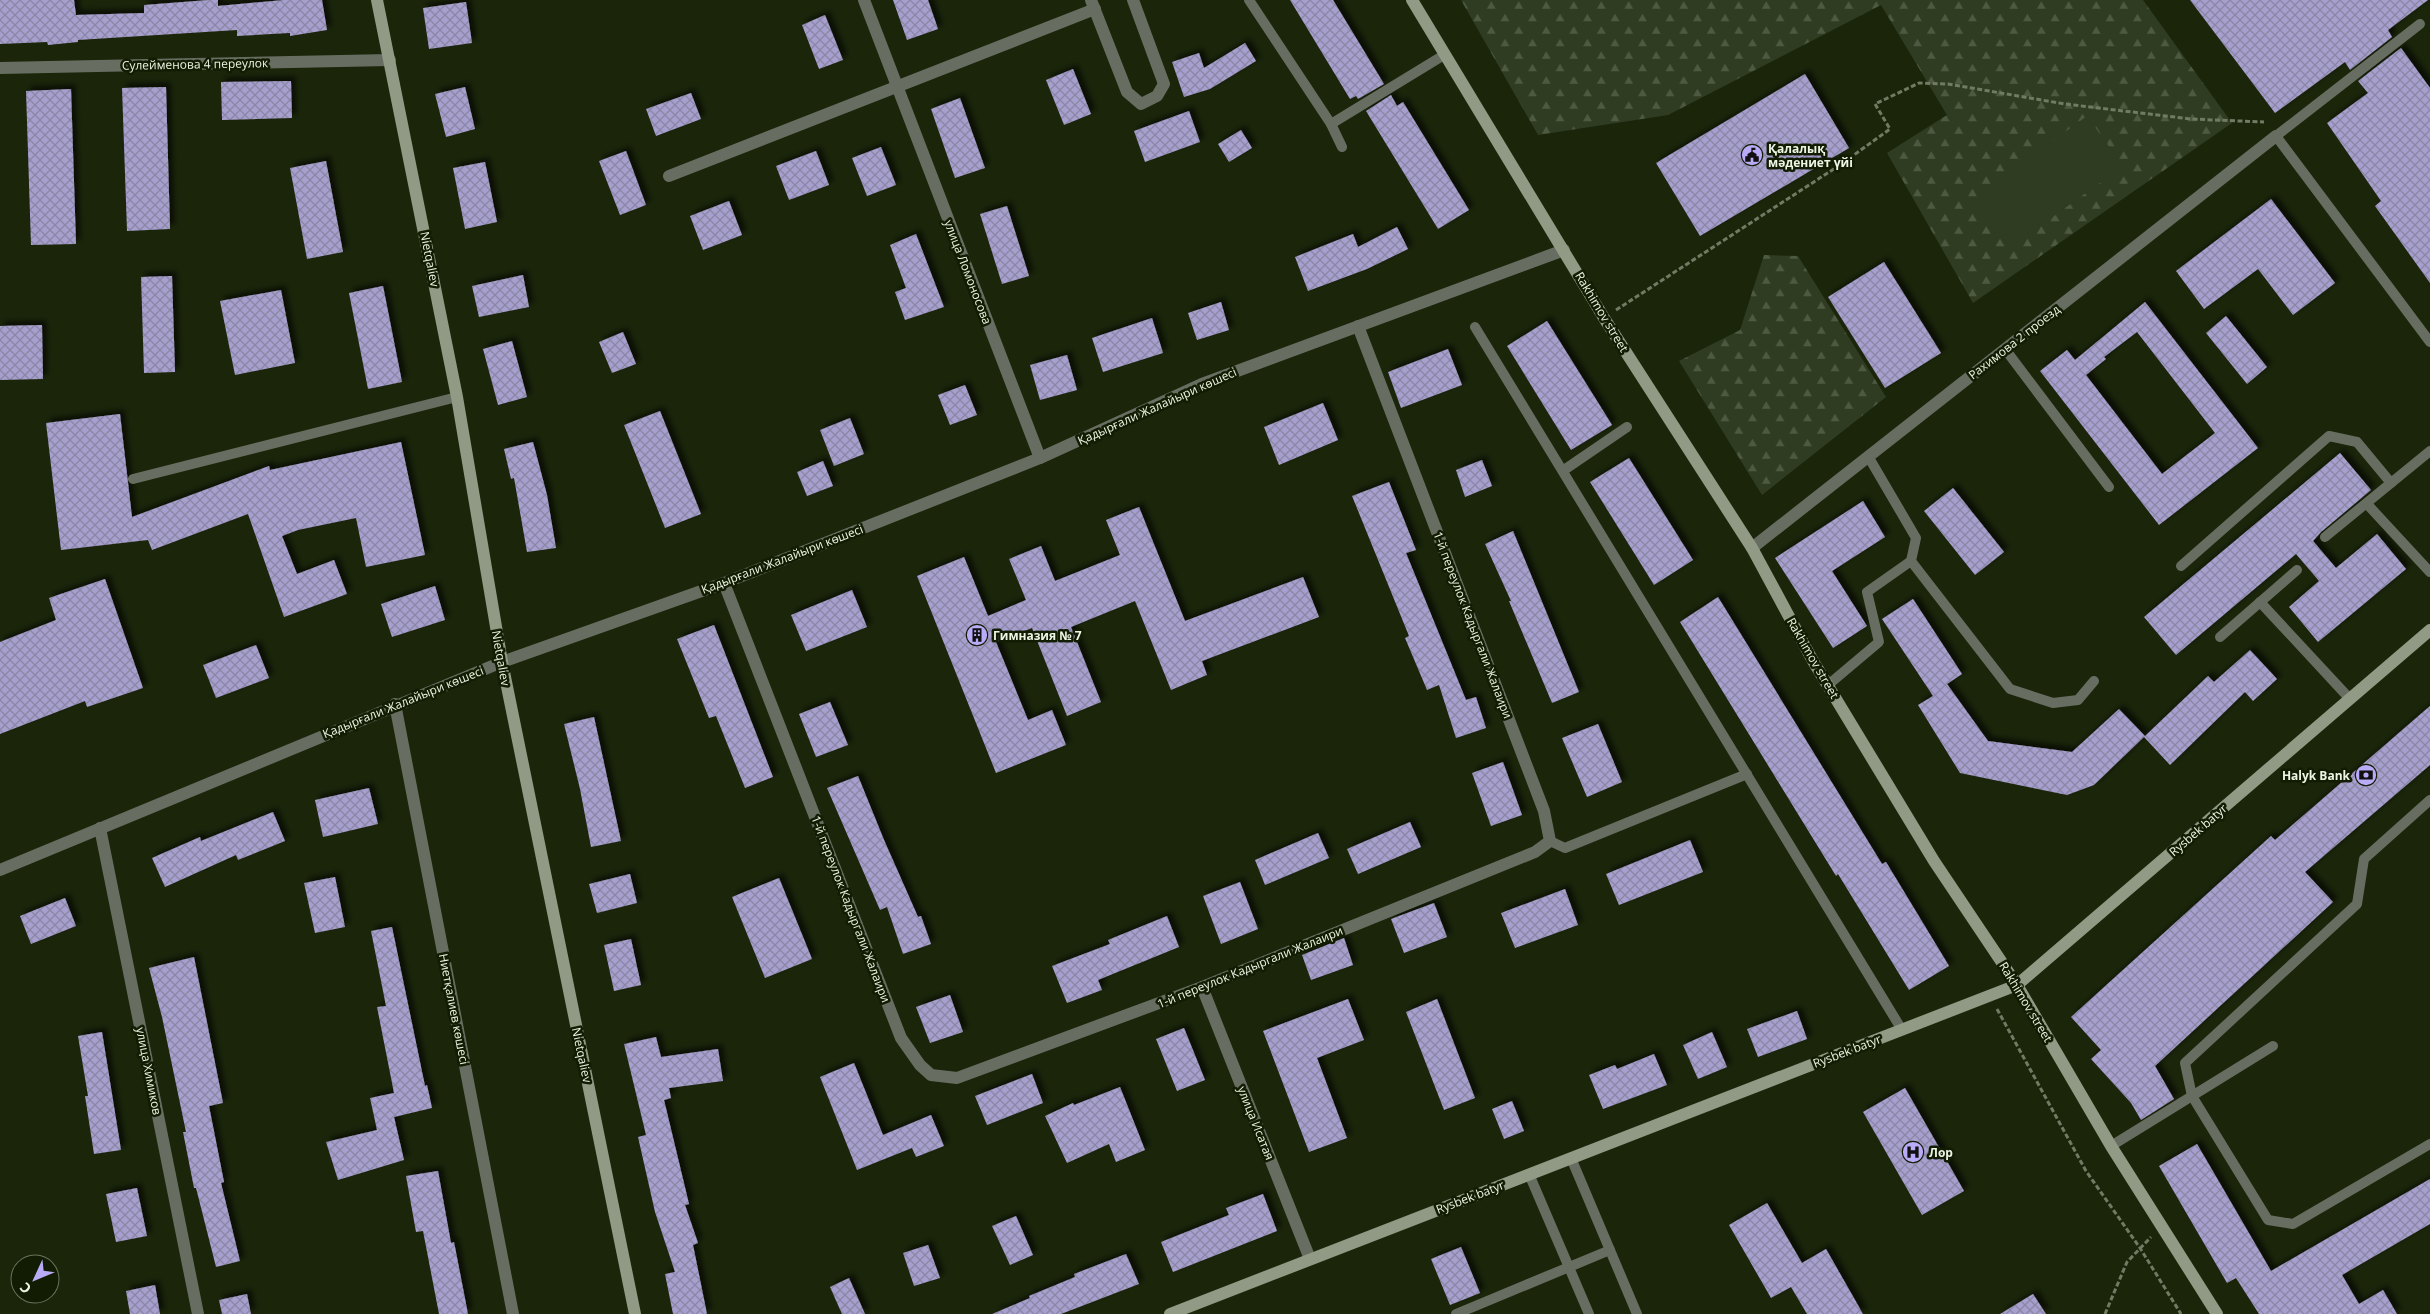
<svg xmlns="http://www.w3.org/2000/svg" width="2430" height="1314" font-family="'Open Sans',sans-serif">
  <defs>
    <pattern id="forest-firs" width="22" height="20" patternUnits="userSpaceOnUse" patternTransform="scale(1.25)"><rect width="22" height="20" fill="#303c22"/><path d="M5 1l3.5 6h-7zM16 11l3.5 6h-7z" fill="#4e5942"/></pattern>
    <pattern id="building-cross-hatch" width="8" height="8" patternUnits="userSpaceOnUse" patternTransform="scale(1.25)"><rect width="8" height="8" fill="#a79fce"/><path d="M0 0l8 8M0 8l8-8" fill="none" stroke="#8a86a5"/></pattern>
    <filter id="shadow"><feDropShadow dx="4.5" dy="-4.5" stdDeviation="2.5" flood-color="#0009"/></filter>
  </defs>
  <rect width="100%" height="100%" fill="#1a250a"/>
  <g fill="url(#forest-firs)">
    <path d="M1461 0H2143L2232 123 1973 303 1887 153 1947 115 1881 5 1668 115 1538 135Z"/>
    <path d="M1764 255 1798 256 1886 397 1762 495 1679 361 1740 330Z"/>
  </g>
  <path fill="#303c22" d="M2087 116 2123 166 2010 248 1974 198Z"/>
  <g fill="url(#building-cross-hatch)" fill-rule="evenodd" filter="url(#shadow)">
    <path d="M0 0H74L76 15 144 13V5L209 0H218V6L284 0H322L327 30 290 36V33L237 36V30L78 40V42L48 45 47 42 0 44Z"/>
    <path d="M893 0H928L938 29 907 40Z"/>
    <path d="M1290 0H1333L1384 84 1358 99 1356 96 1350 99Z"/>
    <path d="M2190 0H2428L2388 30 2392 37 2350 70 2345 62 2275 113Z"/>
    <path d="M466 2 472 43 429 49 423 8Z"/>
    <path d="M825 15 843 60 819 69 802 25Z"/>
    <path d="M1245 43 1256 61 1210 89 1184 97 1172 62 1199 53 1204 68Z"/>
    <path d="M2401 48 2430 88V283L2375 206 2381 201 2327 123 2368 93 2358 81Z"/>
    <path d="M1073 69 1091 114 1064 125 1046 80Z"/>
    <path d="M1805 74 1849 148 1700 236 1656 163Z"/>
    <path d="M291 81 292 118 222 120 221 82Z"/>
    <path d="M166 87 170 229 127 231 122 88Z"/>
    <path d="M465 87 475 129 446 137 435 94Z"/>
    <path d="M71 89 76 244 31 245 26 91Z"/>
    <path d="M691 93 701 119 656 136 646 109Z"/>
    <path d="M1391 95 1397 106 1403 102 1469 210 1438 229 1366 111Z"/>
    <path d="M960 98 985 168 955 178 931 109Z"/>
    <path d="M1189 111 1200 142 1145 162 1134 131Z"/>
    <path d="M1241 130 1252 148 1229 162 1218 144Z"/>
    <path d="M881 147 896 185 867 196 852 158Z"/>
    <path d="M626 151 646 205 620 215 599 161Z"/>
    <path d="M816 151 829 185 789 200 776 166Z"/>
    <path d="M326 161 343 252 307 259 290 168Z"/>
    <path d="M485 162 497 222 465 229 453 168Z"/>
    <path d="M2271 199 2335 283 2293 315 2258 269 2204 309 2176 271Z"/>
    <path d="M729 201 742 235 703 250 690 216Z"/>
    <path d="M1007 206 1029 276 1002 284 980 214Z"/>
    <path d="M1397 227 1408 249 1367 269 1308 291 1295 257 1353 234 1358 247Z"/>
    <path d="M916 234 944 307 905 320 895 292 906 288 890 245Z"/>
    <path d="M1884 262 1941 353 1885 388 1828 297Z"/>
    <path d="M523 275 529 307 479 317 472 286Z"/>
    <path d="M172 276 175 372 144 373 141 277Z"/>
    <path d="M383 286 402 382 368 389 349 293Z"/>
    <path d="M281 290 295 363 235 375 220 301Z"/>
    <path d="M1221 302 1229 330 1197 340 1188 313Z"/>
    <path d="M2145 302 2258 448 2159 525 2040 371 2067 350 2075 360ZM2137 332 2215 433 2162 474 2086 375 2106 359 2104 357Z"/>
    <path d="M2226 316 2267 367 2247 384 2206 333Z"/>
    <path d="M1152 318 1163 353 1103 372 1092 338Z"/>
    <path d="M1547 321 1612 425 1571 450 1507 346Z"/>
    <path d="M42 325 43 379 0 380V326Z"/>
    <path d="M623 332 636 364 612 373 599 342Z"/>
    <path d="M512 341 527 397 498 405 483 349Z"/>
    <path d="M1448 349 1462 385 1401 408 1388 372Z"/>
    <path d="M1067 355 1077 390 1040 400 1030 365Z"/>
    <path d="M965 385 977 415 950 425 938 395Z"/>
    <path d="M1323 403 1338 440 1279 465 1264 427Z"/>
    <path d="M660 411 701 514 665 528 624 425Z"/>
    <path d="M120 414 132 517 269 466 270 470 401 442 425 555 366 567 356 518 298 530 282 536 297 574 334 560 347 594 284 617 248 514 152 550 148 540 61 550 46 423Z"/>
    <path d="M850 418 864 454 834 466 820 430Z"/>
    <path d="M533 442 547 495 556 548 527 552 514 478 511 479 504 449Z"/>
    <path d="M2340 453 2371 490 2321 532 2313 541 2336 568 2377 534 2406 569 2318 642 2289 607 2319 581 2296 554 2176 655 2144 617Z"/>
    <path d="M1629 458 1693 560 1654 585 1590 482Z"/>
    <path d="M1482 460 1492 486 1465 497 1456 470Z"/>
    <path d="M823 461 833 486 807 496 797 472Z"/>
    <path d="M1389 482 1416 550 1406 553 1466 700 1476 697 1486 728 1456 738 1439 685 1427 690 1405 638 1409 636 1352 496Z"/>
    <path d="M1953 488 2004 552 1975 575 1924 511Z"/>
    <path d="M1863 501 1885 537 1832 571 1867 626 1833 648 1775 558Z"/>
    <path d="M1139 507 1185 621 1303 577 1319 617 1202 661 1207 675 1171 690 1135 601 1071 627 1101 702 1067 716 1032 628 996 642 1028 720 1052 710 1066 745 996 773 917 576 964 557 988 616 1026 600 1009 559 1041 546 1055 581 1120 555 1106 520Z"/>
    <path d="M1513 531 1579 692 1552 703 1509 601H1511L1485 544Z"/>
    <path d="M105 579 143 688 87 707 85 701 0 734V642L56 620 49 598Z"/>
    <path d="M435 586 445 620 392 637 381 604Z"/>
    <path d="M852 590 867 627 806 651 791 615Z"/>
    <path d="M1718 597 1882 864 1886 862 1949 966 1909 990 1838 874 1836 876 1680 622Z"/>
    <path d="M1913 599 1962 674 1947 684 1988 741 2072 752 2119 709 2145 736 2208 676 2214 682 2250 650 2277 679 2253 701 2245 692 2170 765 2144 737 2094 785 2067 795 1960 773 1918 705 1933 696 1882 619Z"/>
    <path d="M714 625 773 777 745 788 716 716 709 718 677 639Z"/>
    <path d="M256 645 269 678 216 698 203 665Z"/>
    <path d="M830 702 848 745 816 757 799 714Z"/>
    <path d="M2430 706V765L2305 872 2333 902 2155 1066 2174 1099 2141 1120 2131 1103 2091 1059 2101 1050 2071 1017 2271 836 2275 840Z"/>
    <path d="M594 717 621 841 591 847 580 789 564 724Z"/>
    <path d="M1598 724 1622 782 1587 797 1562 738Z"/>
    <path d="M1503 762 1522 815 1491 826 1472 773Z"/>
    <path d="M858 776 884 840 918 917 921 916 931 944 903 954 887 907 880 910 827 788Z"/>
    <path d="M369 788 378 824 323 837 315 800Z"/>
    <path d="M273 812 285 841 238 860 236 855 165 887 152 858 200 837 201 841Z"/>
    <path d="M1410 822 1421 847 1358 874 1347 849Z"/>
    <path d="M1318 833 1329 858 1265 885 1255 860Z"/>
    <path d="M1690 840 1703 872 1619 905 1606 874Z"/>
    <path d="M630 874 637 903 597 913 589 884Z"/>
    <path d="M335 877 345 927 315 933 304 883Z"/>
    <path d="M779 878 812 959 765 978 732 897Z"/>
    <path d="M1240 882 1258 929 1221 944 1203 896Z"/>
    <path d="M1565 889 1578 925 1515 948 1501 913Z"/>
    <path d="M65 898 76 926 31 944 20 916Z"/>
    <path d="M1434 903 1447 937 1404 953 1391 919Z"/>
    <path d="M1167 916 1179 947 1098 980 1102 990 1067 1003 1052 966 1110 944 1108 940Z"/>
    <path d="M392 927 425 1086 427 1085 432 1108 394 1117 404 1160 338 1180 326 1142 377 1130 370 1098 394 1093 377 1007 386 1006 371 931Z"/>
    <path d="M1344 938 1353 965 1311 980 1302 955Z"/>
    <path d="M631 939 641 985 614 991 604 945Z"/>
    <path d="M194 957 223 1103 209 1106 224 1182 221 1183 240 1261 216 1267 196 1188H194L183 1132H186L162 1017 149 968Z"/>
    <path d="M950 995 963 1032 930 1043 916 1007Z"/>
    <path d="M1348 999 1364 1040 1317 1058 1347 1138 1309 1152 1263 1031Z"/>
    <path d="M1437 999 1475 1098 1444 1110 1406 1012Z"/>
    <path d="M1797 1011 1807 1039 1758 1057 1747 1029Z"/>
    <path d="M1184 1028 1205 1080 1177 1091 1156 1039Z"/>
    <path d="M102 1032 121 1150 94 1154 85 1096H88L78 1036Z"/>
    <path d="M1712 1032 1727 1067 1698 1079 1683 1045Z"/>
    <path d="M656 1037 661 1057 718 1049 723 1081 669 1088 671 1098 664 1100 689 1204 685 1205 698 1243 693 1245 707 1314H673L665 1274 675 1272 655 1212 638 1137 646 1135 624 1044Z"/>
    <path d="M1654 1054 1667 1085 1603 1109 1589 1075 1615 1065 1617 1069Z"/>
    <path d="M854 1063 883 1135 931 1115 944 1146 916 1157 912 1148 857 1170 820 1077Z"/>
    <path d="M1032 1074 1043 1103 987 1125 975 1096Z"/>
    <path d="M1120 1087 1145 1150 1116 1162 1109 1144 1067 1163 1045 1116 1073 1103 1074 1105Z"/>
    <path d="M1905 1088 1964 1191 1922 1215 1863 1112Z"/>
    <path d="M1512 1101 1524 1131 1504 1139 1492 1109Z"/>
    <path d="M2197 1144 2271 1271 2430 1179V1224L2342 1275 2359 1304 2383 1290 2397 1314H2259L2236 1278 2227 1283 2159 1166Z"/>
    <path d="M438 1171 451 1243 454 1242 468 1314H439L423 1231 416 1232 406 1176Z"/>
    <path d="M137 1188 147 1236 116 1242 106 1194Z"/>
    <path d="M1263 1194 1277 1231 1173 1272 1161 1242 1229 1215 1226 1208Z"/>
    <path d="M1767 1203 1802 1263 1826 1249 1863 1314H1807L1791 1287 1771 1298 1729 1225Z"/>
    <path d="M1016 1216 1033 1255 1010 1265 992 1226Z"/>
    <path d="M928 1245 940 1278 914 1286 903 1253Z"/>
    <path d="M1461 1247 1480 1293 1450 1305 1431 1259Z"/>
    <path d="M1126 1254 1139 1284 1061 1314H992L1030 1298 1029 1296 1075 1277 1074 1274Z"/>
    <path d="M849 1278 865 1314H842L830 1287Z"/>
    <path d="M155 1285 160 1314H130L126 1291Z"/>
    <path d="M247 1294 251 1314H222L219 1300Z"/>
    <path d="M2033 1294 2046 1314H2000Z"/>
  </g>
  <g fill="none" stroke-linecap="round" stroke-linejoin="round">
    <g stroke="#717b64" stroke-width="3" stroke-dasharray="5 2.5" stroke-linecap="butt">
      <path d="M1616 310 1840 165 1890 129 1875 104 1919 83 1948 84 2065 104 2191 119 2264 122"/>
      <path d="M1997 1009 2086 1171 2140 1248 2181 1314"/>
      <path d="M2105 1314 2127 1262 2151 1237"/>
    </g>
    <g stroke="#676e61" stroke-width="10">
      <path d="M1249 0 1331 124 1342 147"/>
      <path d="M2420 24 2276 136 2430 342"/>
      <path d="M1331 124 1444 55"/>
      <path d="M1475 327 1902 1030"/>
      <path d="M2005 349 2109 487"/>
      <path d="M1868 456 1916 538 1911 561 2010 689 2053 703 2078 700 2094 681"/>
      <path d="M1564 470 1627 427"/>
      <path d="M133 479 457 397"/>
      <path d="M2367 504 2430 572"/>
      <path d="M2325 537 2430 451"/>
      <path d="M2181 566 2329 436 2357 442 2391 483"/>
      <path d="M2260 602 2350 699"/>
      <path d="M2220 637 2297 570"/>
      <path d="M1828 685 1879 642 1867 592 1911 561"/>
      <path d="M2430 800 2364 859 2357 904 2185 1063 2192 1096 2268 1220 2293 1224 2430 1144"/>
      <path d="M1550 841 1565 848 1747 774"/>
      <path d="M2111 1146 2273 1046"/>
      <path d="M1571 1158 1637 1314"/>
      <path d="M1529 1174 1589 1314"/>
      <path d="M1456 1314 1610 1250"/>
    </g>
    <g stroke="#676e61" stroke-width="12">
      <path d="M864 0 1040 458"/>
      <path d="M1091 0 1127 92 1141 104 1157 96 1164 84 1133 0"/>
      <path d="M0 68 390 60"/>
      <path d="M669 176 1095 9"/>
      <path d="M1752 548 2276 136"/>
      <path d="M724 583 901 1038 920 1065 931 1075 957 1078 1202 987 1535 852 1550 841 1544 811 1358 326"/>
      <path d="M395 704 513 1314"/>
      <path d="M100 828 198 1314"/>
      <path d="M0 870 502 662 724 583 1040 458 1202 384 1564 250"/>
      <path d="M1202 987 1310 1259"/>
    </g>
    <g stroke="#909a85" stroke-width="12">
      <path d="M377 0 457 397 502 662 635 1314"/>
      <path d="M1412 0 1604 318 1752 548 1813 661 1934 861 2017 985 2111 1146 2217 1314"/>
      <path d="M1170 1314 2017 985 2430 630"/>
    </g>
  </g>
  <defs>
    <g id="civic-disc" transform="scale(1.125)"><circle r="9.5" fill="#b9abf7" stroke="#111c02"/><path d="M-.6-6.5H3V-4.5H.6V-3L4-1V1h2V6H-6V1h2V-1L-.6-3ZM-1.2 2.5V6h2.4V2.5Z" fill="#111"/></g>
    <g id="building-disc" transform="scale(1.125)"><circle r="9.5" fill="#b9abf7" stroke="#111c02"/><path d="M-4-6H4V6H1V3H-1V6H-4ZM-2.5-4.3h1.7v1.8h-1.7ZM.8-4.3h1.7v1.8H.8ZM-2.5-1h1.7V.8h-1.7ZM.8-1h1.7V.8H.8Z" fill="#111"/></g>
    <g id="bank-disc" transform="scale(1.125)"><circle r="9.5" fill="#b9abf7" stroke="#111c02"/><path d="M-6-4H6V4H-6ZM0-2.3a2.3 2.3 0 1 0 0 4.6a2.3 2.3 0 1 0 0-4.6Z" fill="#111"/></g>
    <g id="hospital-disc" transform="scale(1.125)"><circle r="9.5" fill="#b9abf7" stroke="#111c02"/><path d="M-5-5h3v3.5h4V-5h3V5h-3V1.5h-4V5h-3Z" fill="#111"/></g>
  </defs>
  <g fill-rule="evenodd">
    <use href="#civic-disc" x="1752" y="155"/>
    <use href="#building-disc" x="977" y="635"/>
    <use href="#bank-disc" x="2366" y="775"/>
    <use href="#hospital-disc" x="1913" y="1152"/>
  </g>
  <g text-anchor="middle" dominant-baseline="central" stroke-width="5" stroke-linejoin="round" paint-order="stroke">
    <g font-size="12" fill="#edf5e4" stroke="#111c02">
      <text transform="translate(195 64) rotate(-1)">Сулейменова 4 переулок</text>
      <text transform="translate(430 259) rotate(79)">Nietqaliev</text>
      <text transform="translate(968 272) rotate(69)">улица Ломоносова</text>
      <text transform="translate(1602 312) rotate(59)">Rakhimov street</text>
      <text transform="translate(2014 342) rotate(-38)">Рахимова 2 проезд</text>
      <text transform="translate(1157 406) rotate(-24)">Қадырғали Жалайыри көшесі</text>
      <text transform="translate(782 559) rotate(-21)">Қадырғали Жалайыри көшесі</text>
      <text transform="translate(1473 625) rotate(69)">1-й переулок Кадыргали Жалаири</text>
      <text transform="translate(501 658) rotate(80)">Nietqaliev</text>
      <text transform="translate(1813 658) rotate(60)">Rakhimov street</text>
      <text transform="translate(403 702) rotate(-22)">Қадырғали Жалайыри көшесі</text>
      <text transform="translate(2198 830) rotate(-41)">Rysbek batyr</text>
      <text transform="translate(851 909) rotate(69)">1-й переулок Кадыргали Жалаири</text>
      <text transform="translate(1250 967) rotate(-22)">1-й переулок Кадыргали Жалаири</text>
      <text transform="translate(2026 1002) rotate(59)">Rakhimov street</text>
      <text transform="translate(454 1009) rotate(79)">Ниетқалиев көшесі</text>
      <text transform="translate(1847 1051) rotate(-21)">Rysbek batyr</text>
      <text transform="translate(582 1055) rotate(78)">Nietqaliev</text>
      <text transform="translate(149 1071) rotate(79)">улица Химиков</text>
      <text transform="translate(1256 1123) rotate(68)">улица Исатая</text>
      <text transform="translate(1470 1197) rotate(-21)">Rysbek batyr</text>
    </g>
    <g font-size="12" font-weight="bold" fill="#edf5e4" stroke="#111c02" text-anchor="start">
      <text x="1768" y="148">Қалалық<tspan x="1768" dy="14">мәдениет үйі</tspan></text>
      <text x="993" y="635">Гимназия № 7</text>
      <text x="2350" y="775" text-anchor="end">Halyk Bank</text>
      <text x="1929" y="1152">Лор</text>
    </g>
  </g>
  <g transform="translate(35 1279) rotate(226)"><circle r="24" fill="#111c02" stroke="#69735c"/>
  <path d="M0-4L9 19L0 12L-9 19Z" fill="#b9abf7"/>
  <text y="-8" font-size="14" font-weight="bold" text-anchor="middle" fill="#edf5e4">С</text>
  </g>
</svg>
